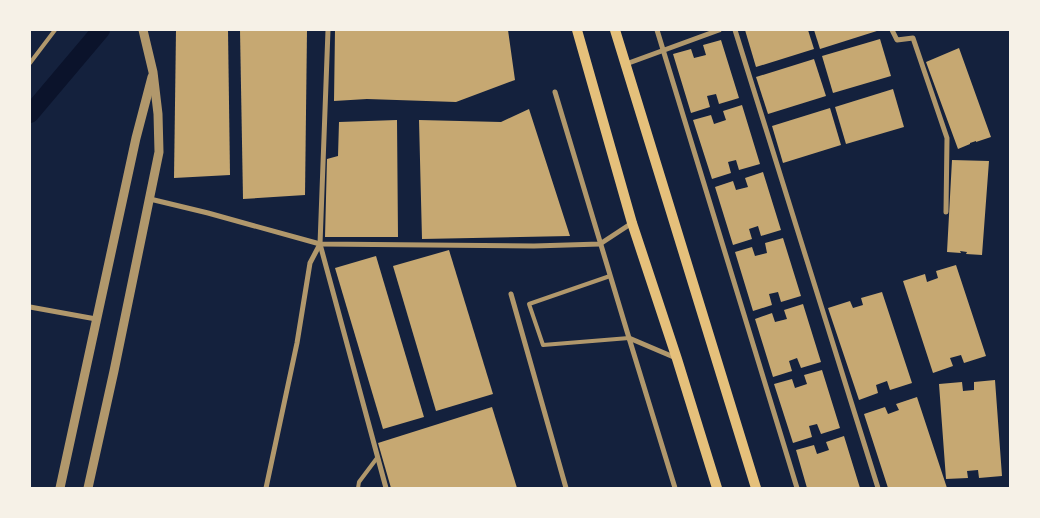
<svg xmlns="http://www.w3.org/2000/svg" width="1040" height="518" font-family="Literata,serif">
  <rect width="100%" height="100%" fill="#14213d"/>
  <g fill="none" stroke-linecap="round" stroke-linejoin="round">
    <path stroke="#0b132b" stroke-width="18" d="M30 114 101 30"/>
  </g>
  <g fill="#c6a872">
    <path d="M176 30H228L230 175 174 178Z"/>
    <path d="M240 30H307L305 195 243 199Z"/>
    <path d="M335 30H508L515 80 456 102 367 99 334 101Z"/>
    <path d="M745 30H808L814 49 756 67Z"/>
    <path d="M814 30H880L820 49Z"/>
    <path d="M880 39 891 76 833 93 822 56Z"/>
    <path d="M721 40 739 98 719 104 716 94 707 96 710 107 691 113 673 54 691 49 694 58 706 55 703 45Z"/>
    <path d="M959 48 991 137 976 142V141L970 143V144L958 149 926 62Z"/>
    <path d="M814 59 826 96 768 114 756 77Z"/>
    <path d="M893 89 904 127 846 144 835 107Z"/>
    <path d="M742 105 760 164 739 170 736 160 728 162 731 173 712 179 693 120 711 115 714 124 726 120 723 111Z"/>
    <path d="M830 108 841 145 783 163 772 126Z"/>
    <path d="M529 109 570 236 422 239 419 120 501 122Z"/>
    <path d="M397 120 398 237H325L327 159 338 156 339 122Z"/>
    <path d="M952 160 989 161 982 255 966 254 967 252 960 251 961 253 947 252Z"/>
    <path d="M763 172 781 230 761 236 758 226 749 229 752 239 733 245 715 187 733 181 736 190 748 187 745 178Z"/>
    <path d="M783 238 801 296 781 302 778 292 769 294 772 305 753 311 735 252 752 247 755 256 767 253 765 243Z"/>
    <path d="M449 250 493 394 436 411 393 266Z"/>
    <path d="M376 256 424 417 383 429 335 268Z"/>
    <path d="M956 265 986 356 964 363 961 355 950 358 953 366 933 373 903 281 925 274 927 282 938 278 936 271Z"/>
    <path d="M882 292 912 383 890 390 887 381 876 385 878 393 859 400 828 308 850 301 853 308 863 305 861 298Z"/>
    <path d="M803 304 821 362 801 368 797 358 789 361 792 371 773 377 755 319 772 313 775 322 787 319 784 310Z"/>
    <path d="M822 370 840 428 821 434 817 424 809 426 812 437 793 443 774 384 792 379 795 388 807 384 804 375Z"/>
    <path d="M995 380 1002 476 979 478 978 470 967 471 968 478 946 479 939 384 962 382 963 391 974 390V382Z"/>
    <path d="M917 397 947 488H922V487L919 488H888L864 414 885 407 888 414 899 410 896 404Z"/>
    <path d="M492 407 517 488H391L378 443Z"/>
    <path d="M844 436 860 488H807L796 450 814 445 817 454 829 450 826 442Z"/>
  </g>
  <g fill="none" stroke-linecap="round" stroke-linejoin="round">
    <g stroke="#b1986c" stroke-width="4">
      <path d="M30 63 55 30"/>
      <path d="M610 276 529 304 543 345 629 338"/>
      <path d="M358 488 359 482 377 458"/>
    </g>
    <g stroke="#b1986c" stroke-width="5">
      <path d="M328 30 320 244 386 488"/>
      <path d="M657 30 797 488"/>
      <path d="M735 30 878 488"/>
      <path d="M892 30 897 40 913 38 947 138 946 212"/>
      <path d="M626 64 719 30"/>
      <path d="M555 92 629 338 676 358"/>
      <path d="M150 199 208 213 320 244 534 246 600 244 632 223"/>
      <path d="M511 294 566 488"/>
      <path d="M30 307 96 319"/>
      <path d="M629 338 675 488"/>
      <path d="M266 488 297 343 310 263 320 244"/>
    </g>
    <g stroke="#b1986c" stroke-width="9">
      <path d="M60 488 136 138 152 77"/>
      <path d="M88 488 114 371 159 152 158 114 153 72 143 30"/>
    </g>
    <g stroke="#e5c07b" stroke-width="10">
      <path d="M577 30 632 223 677 359 717 488"/>
      <path d="M615 30 756 488"/>
    </g>
  </g>
  <rect width="1040" height="518" fill="none" stroke="#f6f1e7" stroke-width="62"/>
</svg>
